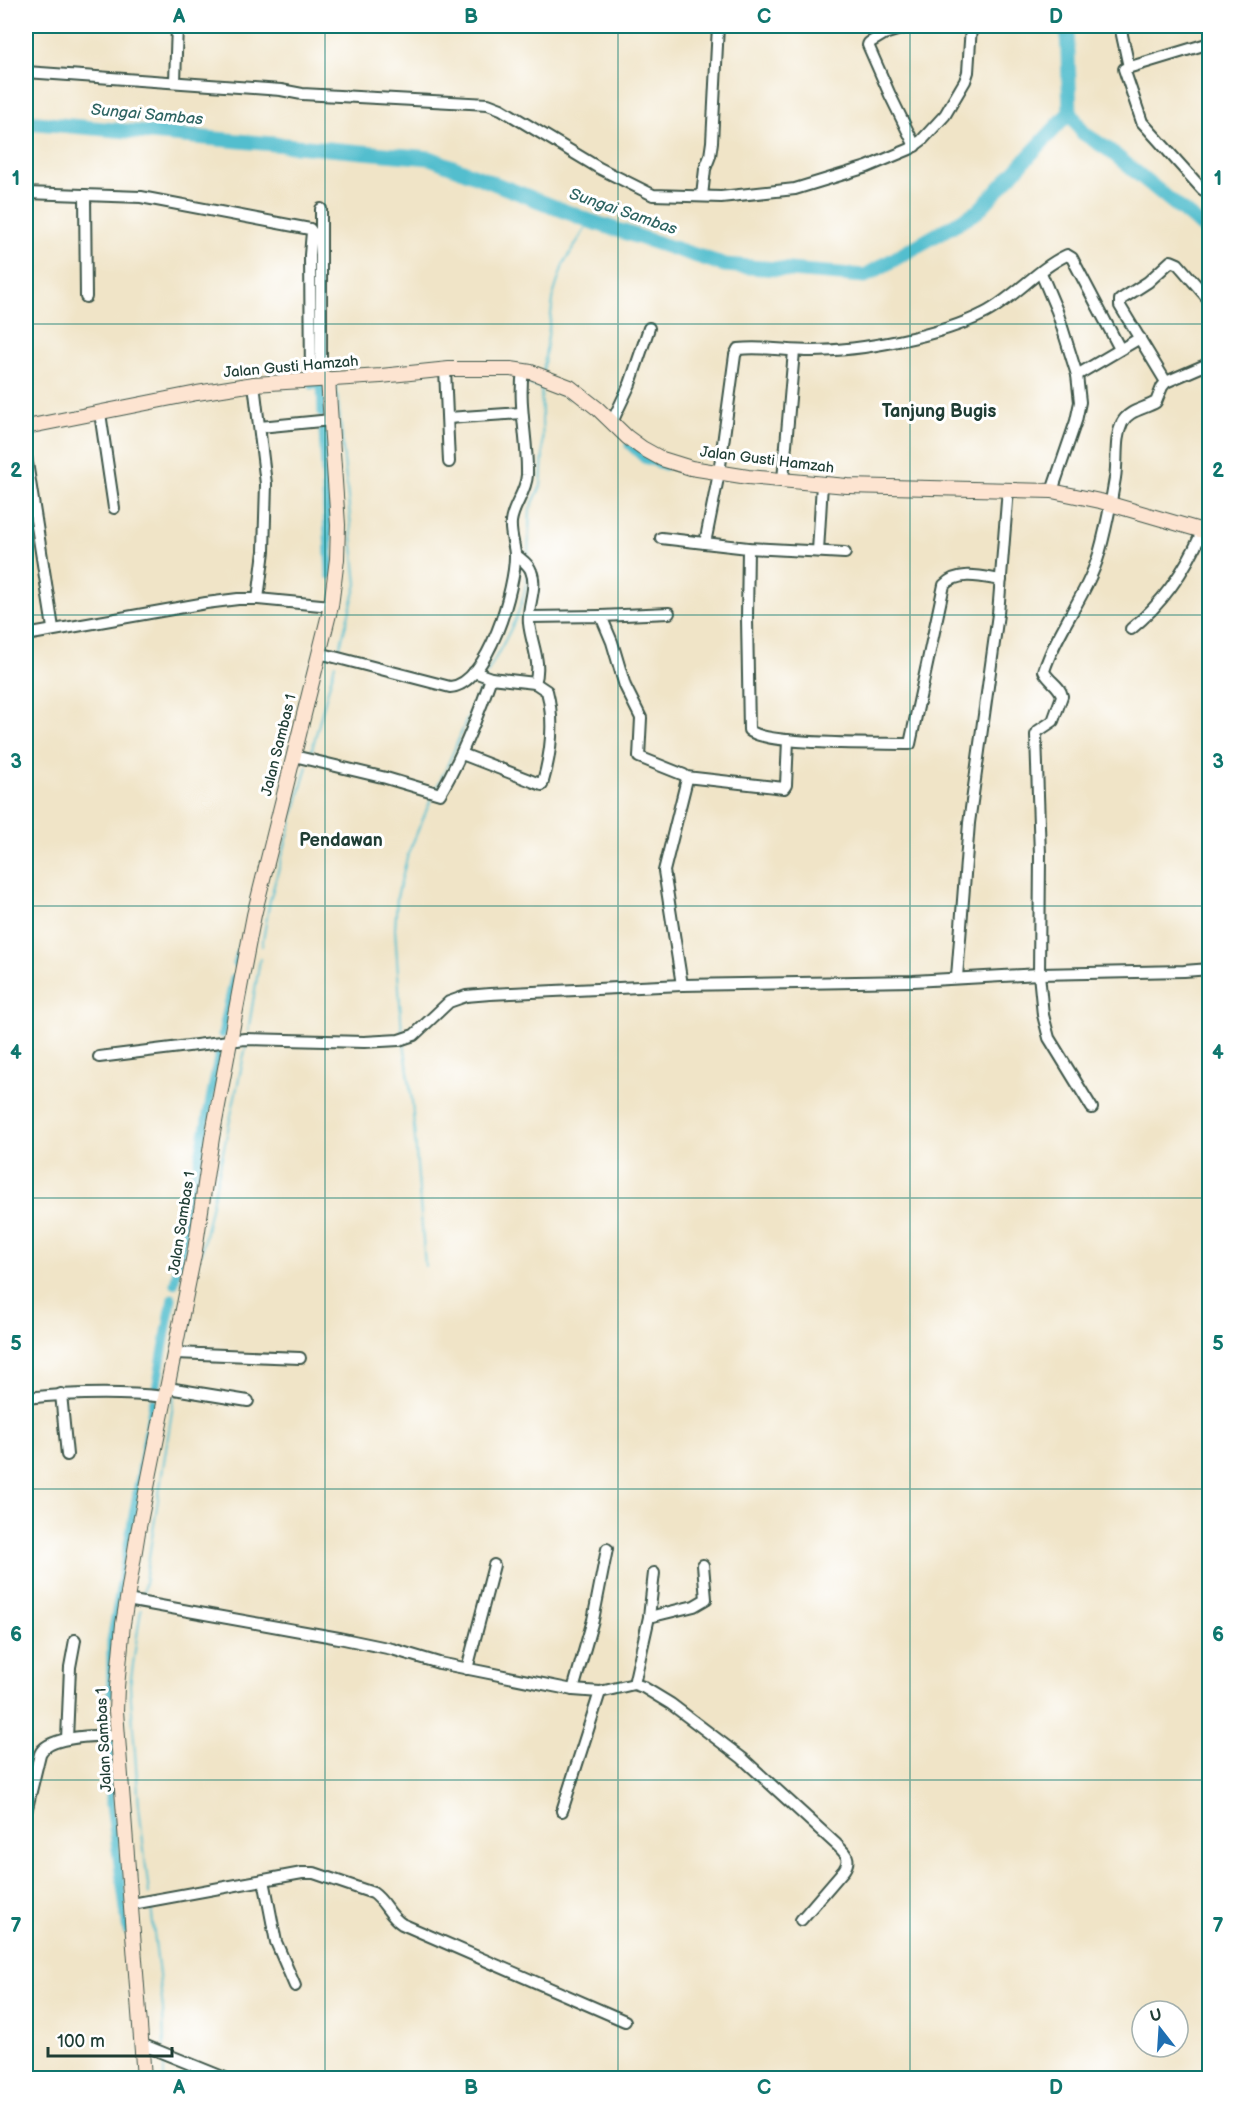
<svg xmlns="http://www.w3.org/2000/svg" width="1235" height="2104" font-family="'Balsamiq Sans',sans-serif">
  <rect width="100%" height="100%" fill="#fff"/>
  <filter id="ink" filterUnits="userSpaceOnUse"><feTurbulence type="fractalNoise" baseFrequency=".0167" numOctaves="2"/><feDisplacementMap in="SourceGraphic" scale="12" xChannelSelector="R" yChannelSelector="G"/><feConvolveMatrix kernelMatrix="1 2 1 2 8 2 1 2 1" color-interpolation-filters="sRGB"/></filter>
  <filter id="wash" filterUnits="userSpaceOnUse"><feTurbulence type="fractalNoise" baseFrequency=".008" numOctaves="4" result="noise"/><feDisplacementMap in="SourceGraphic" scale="24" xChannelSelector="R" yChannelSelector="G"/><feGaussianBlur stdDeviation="1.35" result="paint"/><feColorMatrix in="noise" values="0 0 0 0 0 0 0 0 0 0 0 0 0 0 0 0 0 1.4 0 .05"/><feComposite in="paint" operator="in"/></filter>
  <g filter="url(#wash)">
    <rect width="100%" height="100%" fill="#f0e4c7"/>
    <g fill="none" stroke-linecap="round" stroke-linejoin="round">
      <g stroke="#52bece" stroke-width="2">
        <path d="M543 371 554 293 563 265 590 221"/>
        <path d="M336 383 357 584 339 650"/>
        <path d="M528 560 530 509 541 486 543 454 541 382"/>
        <path d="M487 674C503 642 525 611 527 575"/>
        <path d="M311 753 335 664"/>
        <path d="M436 789C455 753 467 715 485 679"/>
        <path d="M262 946 270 900 307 766"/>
        <path d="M248 1032 260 959"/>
        <path d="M402 1033 395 929 397 897 408 854 432 797"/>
        <path d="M404 1042 412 1101 425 1266"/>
        <path d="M201 1254 246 1046"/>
        <path d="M183 1347 187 1324"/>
        <path d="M176 1387 181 1360"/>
        <path d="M143 1595 175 1392"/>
        <path d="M141 1609 130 1685 139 1806 149 1894"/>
        <path d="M151 1907 163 2009 164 2046"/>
        <path d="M164 2061V2078"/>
      </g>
      <g stroke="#52bece" stroke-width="9">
        <path d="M916 26H921"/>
        <path d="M529 380 571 394"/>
        <path d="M312 385 321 384 322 414"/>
        <path d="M323 428 330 575"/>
        <path d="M629 445 644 459 665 466"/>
        <path d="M237 964 242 946"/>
        <path d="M222 1034 234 978"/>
        <path d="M174 1284 220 1048"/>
        <path d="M156 1389 172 1298"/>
        <path d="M111 1693V1641L153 1402"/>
        <path d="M110 1742V1805L127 1931"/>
      </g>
      <g stroke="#52bece" stroke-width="15">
        <path d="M1070 112 1083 133 1109 150 1210 233"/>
        <path d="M26 122 430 158 590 221 725 265 865 276 978 211 1070 112 1067 26"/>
      </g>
    </g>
  </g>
  <g filter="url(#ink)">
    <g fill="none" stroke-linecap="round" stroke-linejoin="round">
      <g stroke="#3e564a" stroke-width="14">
        <g id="street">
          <path d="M910 26 884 34 869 43 868 45 890 95 915 146"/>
          <path d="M1120 26 1129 67"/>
          <path d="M1210 43 1124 69 1142 122 1202 189 1210 194"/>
          <path d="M26 72 281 90 302 94 488 104 501 109 599 168 653 195 721 197 795 189 867 167 910 149 922 140 945 115 965 81 968 72 971 26"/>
          <path d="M175 81 177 26"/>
          <path d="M26 193 141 197 310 229 312 232 310 255 311 380"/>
          <path d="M85 195 86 297"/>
          <path d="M702 196 705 169 710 156 712 142 718 26"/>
          <path d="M321 209V379"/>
          <path d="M1041 273 1057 311 1077 375 1080 402 1076 421 1052 491"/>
          <path d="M445 369 449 462"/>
          <path d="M1077 375 1140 338"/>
          <path d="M1166 382 1120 306V300L1148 282 1171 261 1178 264 1210 301"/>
          <path d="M254 384 266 484 264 551 258 599"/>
          <path d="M100 413 114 508"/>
          <path d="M448 418 521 413"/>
          <path d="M612 422 630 384 649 328"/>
          <path d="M260 427 331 420"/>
          <path d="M26 456 53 628"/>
          <path d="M783 480 794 351"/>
          <path d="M661 538 748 548 845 553"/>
          <path d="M705 543 719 473 735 355 738 349C761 346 787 351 811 351 860 351 941 336 985 313 1014 298 1037 269 1067 255L1072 258 1120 349"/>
          <path d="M748 548 747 619 749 730C765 746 883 743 910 744L944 585C958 570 983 577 1001 580"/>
          <path d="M818 551 822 484"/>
          <path d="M601 616 669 613"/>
          <path d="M529 617 601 616 612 642 625 686 641 718 639 757 684 775 687 779 664 871 682 985"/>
          <path d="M1131 629C1162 604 1186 569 1202 532"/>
          <path d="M26 635 206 603 238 599H258L331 606"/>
          <path d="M319 653 450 687C488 685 516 586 515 554 514 543 510 533 511 522 513 505 526 493 527 475 528 440 518 406 523 370"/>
          <path d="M474 672 491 678 535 683C542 662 531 644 529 623 527 605 538 587 531 571 529 564 520 559 515 554"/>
          <path d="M462 754 542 785C551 755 555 722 547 691L535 683"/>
          <path d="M294 756 386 778 440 794C462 757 477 719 491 678"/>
          <path d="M686 777 784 788 786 785 788 740"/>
          <path d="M957 977 969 823 998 614 1008 489"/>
          <path d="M99 1057 245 1039 364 1042 399 1040 414 1035 449 1002 466 996 490 994 682 985 913 981 1039 974 1184 971 1210 969"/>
          <path d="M1092 1108 1049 1038 1043 1015 1039 974 1040 855 1036 735 1038 731 1053 721 1062 696C1060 685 1048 681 1044 671 1057 630 1087 595 1099 554 1106 529 1111 503 1115 478 1118 459 1114 440 1122 423 1128 410 1145 409 1156 402L1162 387 1166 382 1210 363"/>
          <path d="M175 1353 300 1358"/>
          <path d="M168 1388 248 1401"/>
          <path d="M61 1394 67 1455"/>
          <path d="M26 1398C73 1393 119 1392 166 1397"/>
          <path d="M127 1600 339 1638 392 1649 439 1663 573 1690 600 1692 634 1684 643 1687 671 1704 742 1758 836 1844C845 1853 852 1858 844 1870L801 1920"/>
          <path d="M649 1617 694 1606 706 1599 703 1565"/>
          <path d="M467 1669 494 1565"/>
          <path d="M634 1684 649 1617 654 1573"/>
          <path d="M573 1690 593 1620 607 1549"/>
          <path d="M67 1739 70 1667 75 1640"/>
          <path d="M562 1811 600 1692"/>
          <path d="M26 1812 40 1754C48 1735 99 1736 117 1735"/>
          <path d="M264 1880 276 1942 295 1986"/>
          <path d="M132 1904 302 1873H314L373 1893C385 1901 389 1916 402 1924L625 2021"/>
          <path d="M141 2044 225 2078"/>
        </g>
      </g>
      <g stroke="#3e564a" stroke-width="16">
        <g id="secondary">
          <path d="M26 427 197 393 254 384 381 376 449 369H511L531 372 570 387 598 409 627 437 642 448 662 459 691 468 748 477 847 486 1052 491 1100 501 1210 533"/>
          <path d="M144 2078 116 1711 117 1687 123 1624 138 1532 195 1250 212 1138 243 972 254 915 331 606 337 559 338 525 328 379"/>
        </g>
      </g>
      <use href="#street" stroke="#fff" stroke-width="10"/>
      <use href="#secondary" stroke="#fde4d1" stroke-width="14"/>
    </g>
  </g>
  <path fill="none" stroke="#0f766e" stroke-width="1.5" stroke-opacity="0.55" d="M325 26V2078M618 26V2078M910 26V2078M26 324H1210M26 615H1210M26 906H1210M26 1198H1210M26 1489H1210M26 1780H1210"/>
  <g text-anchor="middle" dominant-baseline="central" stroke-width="6" stroke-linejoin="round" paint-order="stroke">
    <g font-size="15" fill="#1f3d34" stroke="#fff">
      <text transform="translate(291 367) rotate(-5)">Jalan Gusti Hamzah</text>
      <text transform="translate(767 460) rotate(7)">Jalan Gusti Hamzah</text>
      <text transform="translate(279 745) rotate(-76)">Jalan Sambas 1</text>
      <text transform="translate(182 1223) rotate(-81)">Jalan Sambas 1</text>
      <text transform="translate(104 1740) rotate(-93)">Jalan Sambas 1</text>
    </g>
    <g font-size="16" font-style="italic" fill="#2e6462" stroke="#fff">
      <text transform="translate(147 115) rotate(5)">Sungai Sambas</text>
      <text transform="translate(623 212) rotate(19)">Sungai Sambas</text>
    </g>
    <g font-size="18" font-weight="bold" fill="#1f3d34" stroke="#fff">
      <text x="939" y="411">Tanjung Bugis</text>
      <text x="341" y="840">Pendawan</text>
    </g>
  </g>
  <rect width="1235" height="2104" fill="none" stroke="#fff" stroke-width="66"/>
  <g transform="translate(1160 2029) rotate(343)"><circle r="28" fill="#ffffff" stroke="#a5b1ae" stroke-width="1.5"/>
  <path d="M0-4.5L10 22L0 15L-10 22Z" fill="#1f6fb2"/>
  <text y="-9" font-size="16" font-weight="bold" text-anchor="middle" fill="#1f3d34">U</text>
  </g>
  <path d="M48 2047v9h124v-9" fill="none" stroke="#1f3d34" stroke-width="3"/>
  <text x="57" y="2047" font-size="18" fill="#1f3d34" stroke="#ffffff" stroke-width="4.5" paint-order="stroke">100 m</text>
  <rect x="33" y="33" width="1169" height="2038" fill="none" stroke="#0f766e" stroke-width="2"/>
  <g font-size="20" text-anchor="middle" font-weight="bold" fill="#0f766e">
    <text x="179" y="23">A</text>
    <text x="471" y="23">B</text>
    <text x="764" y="23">C</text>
    <text x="1056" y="23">D</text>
    <text x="16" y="185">1</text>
    <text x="1218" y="185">1</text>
    <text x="16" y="477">2</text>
    <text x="1218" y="477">2</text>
    <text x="16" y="768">3</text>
    <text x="1218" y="768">3</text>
    <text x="16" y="1059">4</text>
    <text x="1218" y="1059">4</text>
    <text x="16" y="1350">5</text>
    <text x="1218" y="1350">5</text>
    <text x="16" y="1641">6</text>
    <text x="1218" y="1641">6</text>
    <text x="16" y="1932">7</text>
    <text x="1218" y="1932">7</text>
    <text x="179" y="2094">A</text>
    <text x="471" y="2094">B</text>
    <text x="764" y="2094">C</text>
    <text x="1056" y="2094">D</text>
  </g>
</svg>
